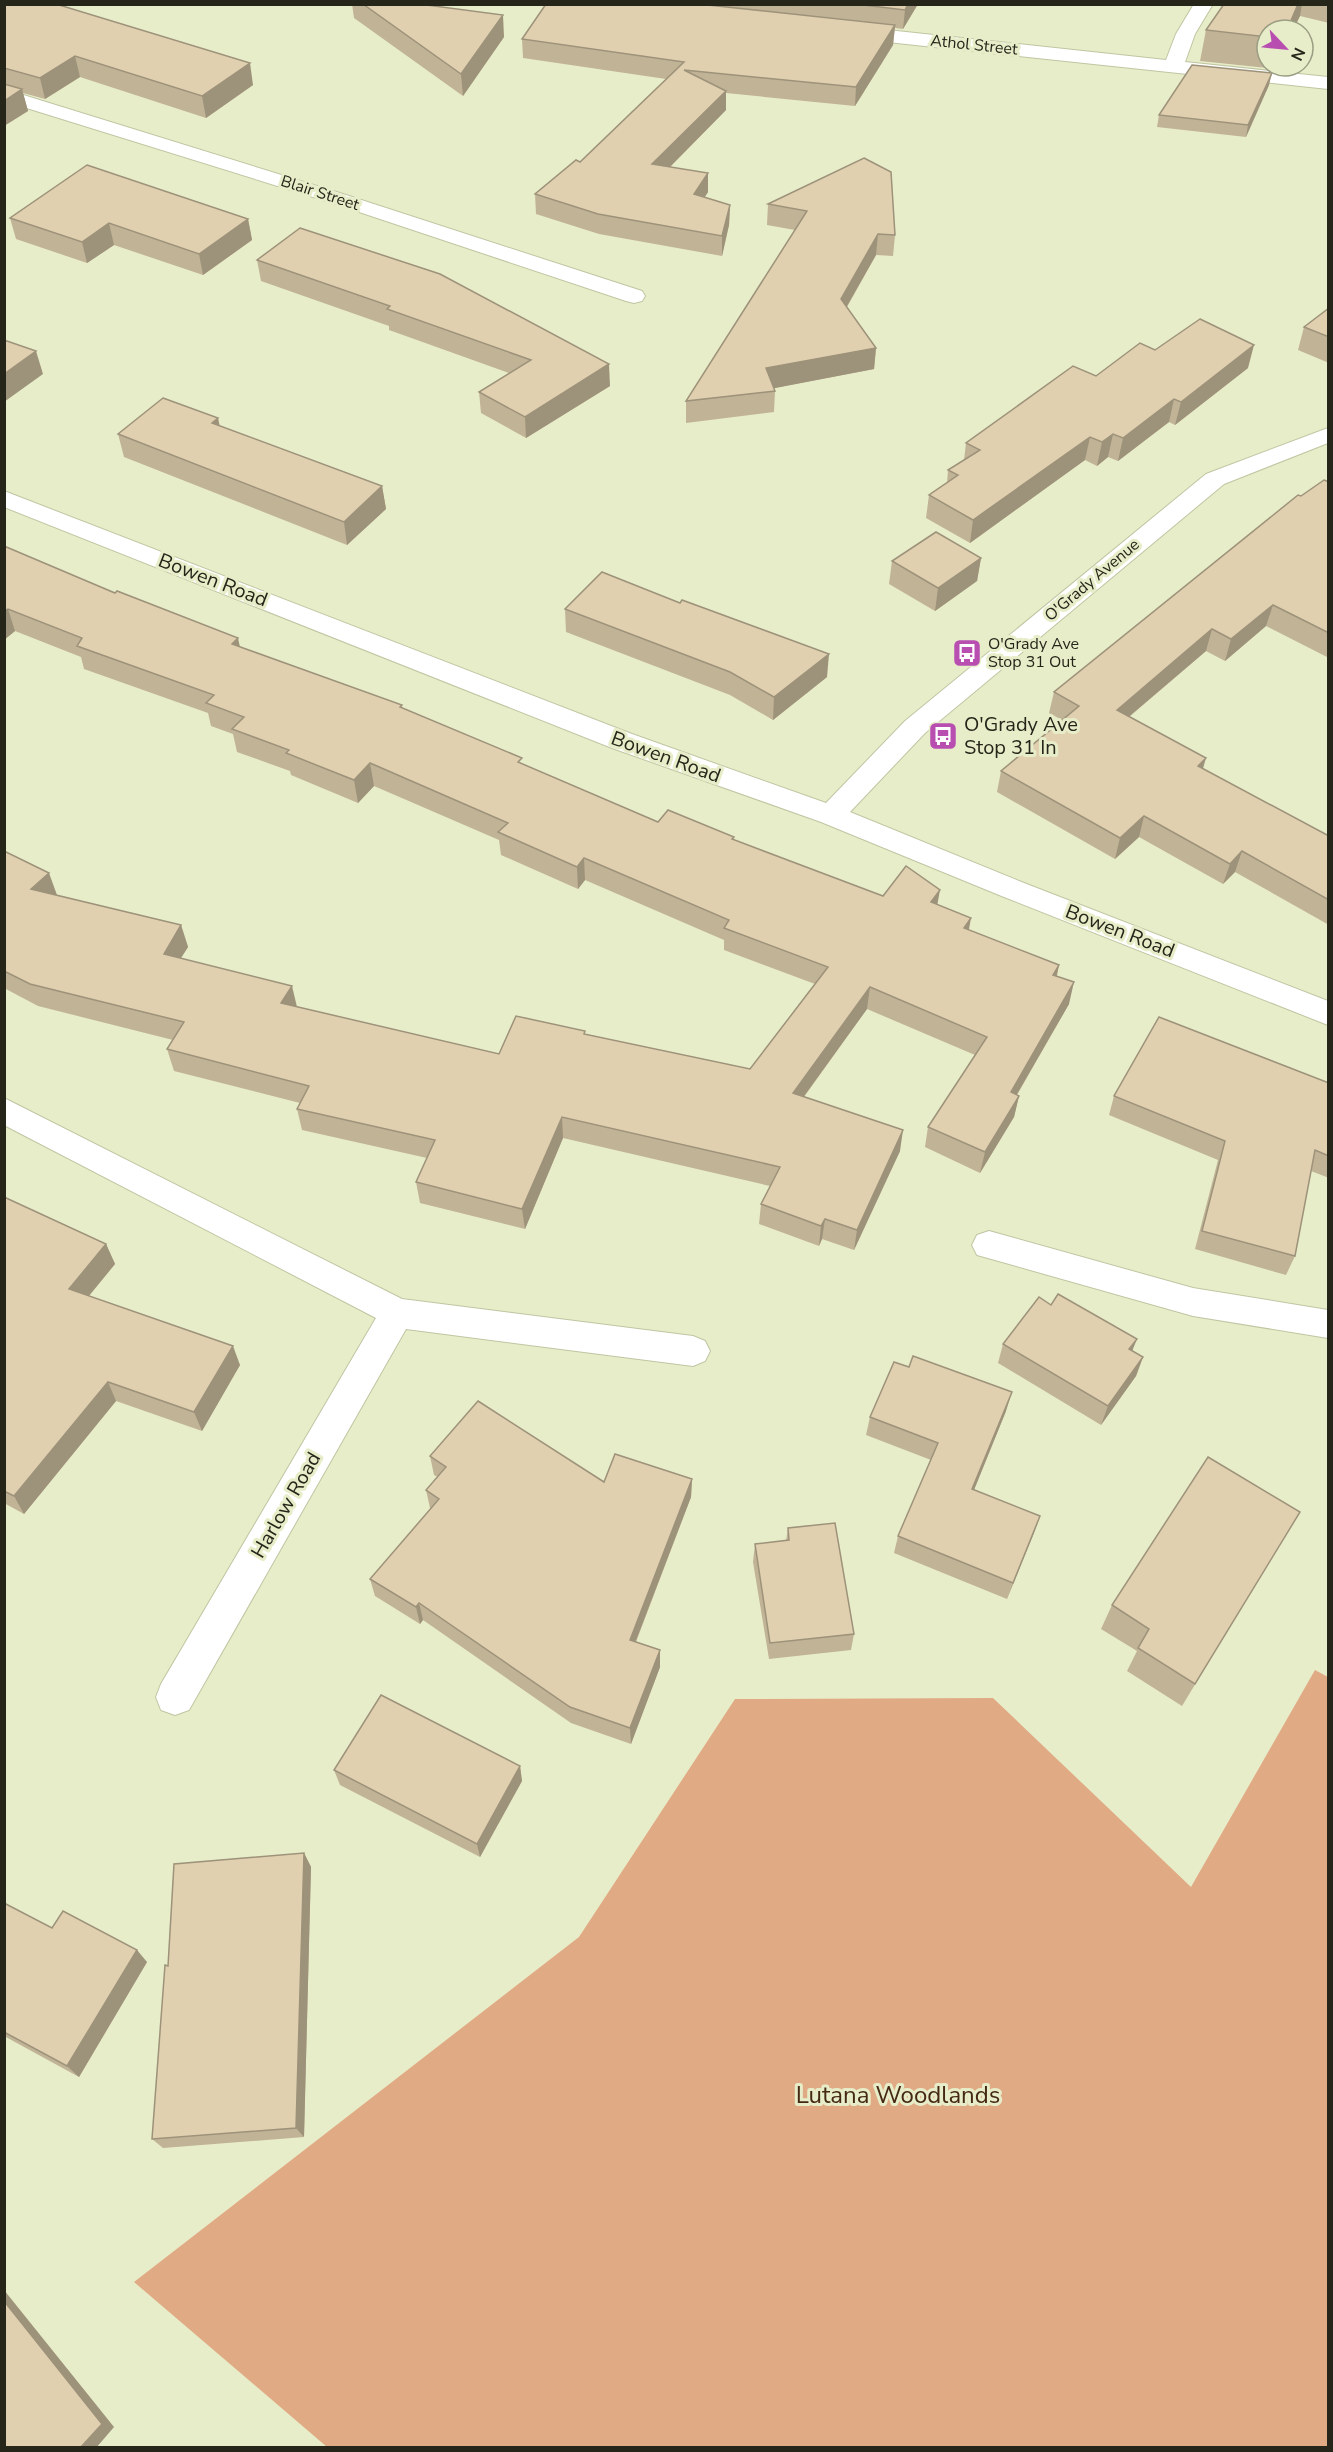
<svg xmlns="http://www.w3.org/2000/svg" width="1333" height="2452" font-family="'Nunito Sans',sans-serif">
  <rect width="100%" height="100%" fill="#e8edc9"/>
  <path fill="#e0aa85" d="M1315 1670 1328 1677V2447H327L134 2282 579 1937 735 1699 993 1698 1191 1887Z"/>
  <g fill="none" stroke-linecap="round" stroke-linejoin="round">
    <g stroke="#c0c5a2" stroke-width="2">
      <g id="minor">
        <path d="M1194 4H1213L1195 34 1185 62 1328 77V89L850 38 843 36 841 32 843 28 850 26 1166 60 1176 34Z"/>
        <path d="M4 89 343 194 642 291 645 296 642 301 634 303 626 301 329 202 4 101Z"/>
        <path d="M1328 428V443L1224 484 925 733 850 812 1024 883 1328 1001V1025L1004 897 821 822 612 748 4 507V491L632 734 826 803 905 721 1206 474Z"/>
        <path d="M4 1098 402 1299 693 1336 705 1341 710 1351 705 1361 693 1366 406 1329 189 1710 175 1715 161 1710 156 1697 161 1684 376 1318 4 1125Z"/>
        <path d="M989 1231 1193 1288 1328 1310V1338L1193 1316 977 1255 972 1245 977 1235Z"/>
      </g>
    </g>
    <use href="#minor" fill="#fff" fill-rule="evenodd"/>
  </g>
  <g fill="#c1b396">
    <path d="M4 4 253 85 206 118 80 77 45 99 23 93 28 111 4 126Z"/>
    <path d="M352 4H419L504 37 463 96 354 18Z"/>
    <path d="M546 4H918L903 29 895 28 893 45 855 106 726 93V110L670 167 708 173V192L704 198 730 205 729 225 722 256 599 234 536 214 535 194 580 162 666 79 523 58 522 39Z"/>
    <path d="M1224 4H1329V23L1300 16 1293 30H1267V66H1277L1276 69 1200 61 1206 30Z"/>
    <path d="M1269 85 1246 137 1157 127 1159 115Z"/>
    <path d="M864 158 895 235 893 256 876 255 847 307 876 348 874 369 774 388 775 391 774 412 686 423V401L795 230 767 225 768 204Z"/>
    <path d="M10 218 248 219 252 240 203 275 114 245 87 263 16 239Z"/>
    <path d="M300 228 610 386 526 438 481 413 479 392 509 373 389 330V326L261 281 257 260Z"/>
    <path d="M1329 308V363L1298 350 1304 327Z"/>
    <path d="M1155 350 1248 368 1175 425 1169 422 1118 461 1108 457 1097 466 1085 460 970 543 926 518 929 495 947 483 948 470 964 460 966 443 1096 376Z"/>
    <path d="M218 418 219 426 382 486 386 509 347 545 124 457 118 434Z"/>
    <path d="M1329 482V658L1266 626 1225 661 1206 651 1129 717 1203 769 1329 836V925L1235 872 1223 884 1139 837 1115 859 997 792 1001 771 1062 720 1049 713 1054 692 1301 496Z"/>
    <path d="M4 546 240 647 402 705V708L522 764 658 822 734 837V840L883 896 937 904 969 930 1059 965 1057 976 1069 1004 1017 1095 1019 1096 1014 1117 980 1173 925 1147 928 1127 975 1055 867 1009 804 1097 900 1151 854 1250 822 1239 819 1246 759 1224 761 1204 770 1186 563 1138 525 1229 420 1203 416 1182 427 1158 302 1130 297 1109 300 1103 174 1071 167 1049 173 1040 38 1006 4 988V851L57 896 181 925 188 947 181 958 296 1007 499 1054 585 1034 750 1069 815 984 724 950V940L585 880 578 889 501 855 499 840 374 786 358 803 291 775 290 771 237 752 233 734 211 726 208 713 84 669 81 657 15 631 4 640Z"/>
    <path d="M981 558 977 581 935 611 889 584 892 561Z"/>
    <path d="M565 609 827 677 773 720 730 695 566 632Z"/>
    <path d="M1329 1083V1178L1311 1171 1295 1256 1286 1275 1195 1249 1218 1160 1109 1115 1114 1096Z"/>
    <path d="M4 1197 106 1244 115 1264 89 1296 240 1365 202 1431 116 1401 24 1514 4 1503Z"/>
    <path d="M1003 1344 1132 1351 1143 1357 1136 1376 1101 1425 998 1363Z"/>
    <path d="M1006 1411 974 1490 1040 1516 1007 1599 894 1553 898 1536 931 1460 866 1435 870 1417Z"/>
    <path d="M430 1456 604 1482 692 1479 691 1497 636 1642 660 1667 631 1744 571 1723 423 1620 420 1624 375 1596 370 1579 431 1509 430 1508 426 1490 438 1477 434 1475Z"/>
    <path d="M788 1528 854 1634 851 1650 769 1659 753 1562 755 1544 786 1541Z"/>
    <path d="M1285 1536 1182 1706 1127 1671 1137 1651 1101 1629 1112 1605Z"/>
    <path d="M520 1766 522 1781 480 1857 340 1785 334 1770Z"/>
    <path d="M304 1853 311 1867 304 2137 163 2148 152 2139 168 1966Z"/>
    <path d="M4 1903 52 1928 147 1962 79 2077 4 2036Z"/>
  </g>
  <g fill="#9d927a">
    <path d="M908 4H918L903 29 905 10Z"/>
    <path d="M1298 4H1302L1300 16 1293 30H1287Z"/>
    <path d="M503 15 504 37 463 96 461 74Z"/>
    <path d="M895 25 893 45 855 106 856 87Z"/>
    <path d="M75 56 80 77 45 99 40 78Z"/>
    <path d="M250 63 253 85 206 118 202 96Z"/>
    <path d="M1272 73 1269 85 1246 137 1248 125Z"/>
    <path d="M22 89 28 111 4 126V101Z"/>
    <path d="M726 91V110L653 184 652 164Z"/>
    <path d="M708 173V192L694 214V194Z"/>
    <path d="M730 205 729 225 722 256V236Z"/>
    <path d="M248 219 252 240 203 275 199 254Z"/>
    <path d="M109 223 114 245 87 263 82 242Z"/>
    <path d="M878 234 876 255 839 320 841 299Z"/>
    <path d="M1254 345 1248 368 1175 425 1181 402Z"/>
    <path d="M876 348 874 369 765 390 766 368Z"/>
    <path d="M36 351 43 374 4 402V374Z"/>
    <path d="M609 364 610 386 526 438 525 417Z"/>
    <path d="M1174 399 1169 422 1118 461 1123 438Z"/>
    <path d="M218 418 223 441 212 423Z"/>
    <path d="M1113 434 1108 457 1097 466 1102 442Z"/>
    <path d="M1090 437 1085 460 970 543 973 520Z"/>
    <path d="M382 486 386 509 347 545 344 522Z"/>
    <path d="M981 558 977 581 935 611 938 588Z"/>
    <path d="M1273 605 1266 626 1225 661 1231 639Z"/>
    <path d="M8 609 15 631 4 640V611Z"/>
    <path d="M1212 629 1206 651 1112 731 1117 710Z"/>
    <path d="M238 638 243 661 232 644Z"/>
    <path d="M829 654 827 677 773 720 774 697Z"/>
    <path d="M1206 758 1200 779 1198 766Z"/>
    <path d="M370 763 374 786 358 803 354 780Z"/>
    <path d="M1144 816 1139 837 1115 859 1120 838Z"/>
    <path d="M1242 851 1235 872 1223 884 1230 864Z"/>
    <path d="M584 858 585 880 578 889 577 867Z"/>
    <path d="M49 873 57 895 39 912 31 889Z"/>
    <path d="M940 890 936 912 931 902Z"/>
    <path d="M971 918 967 940 964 928Z"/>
    <path d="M181 925 188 947 170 975 164 954Z"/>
    <path d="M1059 965 1054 987 1053 975Z"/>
    <path d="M1074 982 1069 1004 1006 1113 1011 1092Z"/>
    <path d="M292 986 297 1007 281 1003Z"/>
    <path d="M870 987 867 1009 791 1114 793 1093Z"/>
    <path d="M1019 1096 1014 1117 980 1173 985 1152Z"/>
    <path d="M562 1117 563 1138 525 1229 522 1209Z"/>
    <path d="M903 1130 900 1151 854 1250 857 1230Z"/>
    <path d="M825 1219 822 1239 819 1246 821 1226Z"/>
    <path d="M106 1244 115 1264 78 1309 69 1289Z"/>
    <path d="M1137 1339 1129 1359V1349Z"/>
    <path d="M233 1346 240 1365 202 1431 194 1412Z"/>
    <path d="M1143 1357 1136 1376 1101 1425 1108 1406Z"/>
    <path d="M108 1382 116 1401 24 1514 14 1496Z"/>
    <path d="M1012 1392 1006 1411 967 1507 972 1489Z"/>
    <path d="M692 1479 691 1497 630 1656V1640Z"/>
    <path d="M1040 1516 1034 1533 1007 1599 1013 1583Z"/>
    <path d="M419 1603 423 1620 420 1624 416 1607Z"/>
    <path d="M660 1650V1667L631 1744 630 1728Z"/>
    <path d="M520 1766 522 1781 480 1857 477 1844Z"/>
    <path d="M304 1853 311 1867 304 2137 296 2128Z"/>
    <path d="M137 1950 147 1962 79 2077 67 2066Z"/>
    <path d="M4 2290 114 2427 96 2448H80L4 2301Z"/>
  </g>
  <g fill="#e0d0af" stroke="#9d927a" stroke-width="1.5">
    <path d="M4 4H56L250 63 202 96 75 56 40 78 4 68Z"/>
    <path d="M363 4H419L503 15 461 74Z"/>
    <path d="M546 4H698L895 25 856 87 684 70 726 91 652 164 708 173 694 194 730 205 722 236 598 214 535 194 576 160 580 162 684 62 522 39Z"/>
    <path d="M855 4H908L905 10Z"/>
    <path d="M1224 4H1298L1287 30H1267V37L1206 30Z"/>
    <path d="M1192 65 1272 73 1248 125 1159 115Z"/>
    <path d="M4 84 22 89 4 101Z"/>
    <path d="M864 158 891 172 895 235 878 234 841 299 876 348 766 368 775 391 686 401 807 211 768 204Z"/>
    <path d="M87 165 248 219 199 254 109 223 82 242 10 218Z"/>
    <path d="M300 228 440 274 609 364 525 417 479 392 531 360 387 309 390 306 257 260Z"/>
    <path d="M1329 308V337L1304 327Z"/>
    <path d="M1200 319 1254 345 1181 402 1174 399 1123 438 1113 434 1102 442 1090 437 973 520 929 495 958 475 948 470 980 450 966 443 1073 366 1096 376 1140 343 1155 350Z"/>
    <path d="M4 340 36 351 4 374Z"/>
    <path d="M163 398 218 418 212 423 382 486 344 522 118 434Z"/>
    <path d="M1324 480 1329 482V633L1273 605 1231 639 1212 629 1117 710 1206 758 1198 766 1329 836V900L1242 851 1230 864 1144 816 1120 838 1001 771 1079 706 1054 692 1298 495 1301 496Z"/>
    <path d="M936 532 981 558 938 588 892 561Z"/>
    <path d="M4 546 115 593 117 591 238 638 232 644 402 705 400 707 522 758 518 762 658 822 668 810 734 837 732 839 883 896 906 866 940 890 931 902 971 918 964 928 1059 965 1053 975 1074 982 1011 1092 1019 1096 985 1152 928 1127 987 1037 870 987 793 1093 903 1130 857 1230 825 1219 821 1226 761 1204 780 1167 562 1117 522 1209 416 1182 435 1140 297 1109 309 1086 167 1049 184 1022 30 984 4 971V851L49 873 31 889 181 925 164 954 292 986 281 1003 499 1054 516 1016 585 1031 584 1034 750 1069 828 967 724 928 729 920 584 858 577 867 498 832 508 823 370 763 354 780 286 753 289 750 232 729 244 717 206 703 214 695 77 646 82 638 8 609 4 611Z"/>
    <path d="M602 572 680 603 682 600 829 654 774 697 730 672 565 609Z"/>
    <path d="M1159 1017 1329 1083V1156L1315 1150 1295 1256 1202 1231 1225 1141 1114 1096Z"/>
    <path d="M4 1197 106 1244 69 1289 233 1346 194 1412 108 1382 14 1496 4 1491Z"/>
    <path d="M1058 1294 1137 1339 1129 1349 1143 1357 1108 1406 1003 1344 1039 1297 1051 1305Z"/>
    <path d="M913 1356 1012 1392 972 1489 1040 1516 1013 1583 898 1536 938 1443 870 1417 894 1362 909 1367Z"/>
    <path d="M478 1401 604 1482 615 1454 692 1479 630 1640 660 1650 630 1728 570 1707 419 1603 416 1607 370 1579 439 1499 426 1490 446 1467 430 1456Z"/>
    <path d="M1208 1457 1300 1512 1195 1684 1138 1648 1149 1629 1112 1605Z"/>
    <path d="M835 1523 854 1634 770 1643 755 1544 789 1540 788 1528Z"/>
    <path d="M381 1695 520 1766 477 1844 334 1770Z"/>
    <path d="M304 1853 296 2128 152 2139 165 1965 168 1966 174 1864Z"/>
    <path d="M4 1903 52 1928 63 1911 137 1950 67 2066 4 2032Z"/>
    <path d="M4 2301 102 2424 80 2448H4Z"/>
  </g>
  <defs>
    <g id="bus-square" transform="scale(1.5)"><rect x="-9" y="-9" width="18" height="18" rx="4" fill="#b74eb0" stroke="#e8edc9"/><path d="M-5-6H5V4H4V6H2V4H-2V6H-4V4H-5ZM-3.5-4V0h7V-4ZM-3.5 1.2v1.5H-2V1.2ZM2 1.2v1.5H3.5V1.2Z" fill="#fff"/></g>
  </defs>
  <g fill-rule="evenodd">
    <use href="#bus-square" x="967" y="653"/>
    <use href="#bus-square" x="943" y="736"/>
  </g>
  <g text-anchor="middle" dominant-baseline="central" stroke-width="6" stroke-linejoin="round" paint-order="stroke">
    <g font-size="16" fill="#252619" stroke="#e8edc9">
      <text transform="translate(974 45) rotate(6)">Athol Street</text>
      <text transform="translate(320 193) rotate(18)">Blair Street</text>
      <text transform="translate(1092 580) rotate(-40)">O'Grady Avenue</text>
    </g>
    <g font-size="16" fill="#252619" stroke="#e8edc9" text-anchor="start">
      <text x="988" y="644">O'Grady Ave<tspan x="988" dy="18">Stop 31 Out</tspan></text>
    </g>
    <g font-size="20" fill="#252619" stroke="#e8edc9">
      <text transform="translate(213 580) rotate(21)">Bowen Road</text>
      <text transform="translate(666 757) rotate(20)">Bowen Road</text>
      <text transform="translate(1120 931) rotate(21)">Bowen Road</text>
      <text transform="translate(286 1505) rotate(-60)">Harlow Road</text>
    </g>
    <g font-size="20" fill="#252619" stroke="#e8edc9" text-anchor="start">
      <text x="964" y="724">O'Grady Ave<tspan x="964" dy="23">Stop 31 In</tspan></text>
    </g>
    <g font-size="24" fill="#442813" stroke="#e8edc9">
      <text x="898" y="2095">Lutana Woodlands</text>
    </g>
  </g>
  <rect width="1333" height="2452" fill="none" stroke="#252619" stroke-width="12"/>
  <g transform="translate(1285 48) rotate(116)"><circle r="28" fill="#e8edc9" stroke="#9a9d83" stroke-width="1.5"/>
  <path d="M0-4.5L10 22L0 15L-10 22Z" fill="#b74eb0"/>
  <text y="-9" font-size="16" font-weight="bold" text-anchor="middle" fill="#252619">N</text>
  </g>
</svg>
